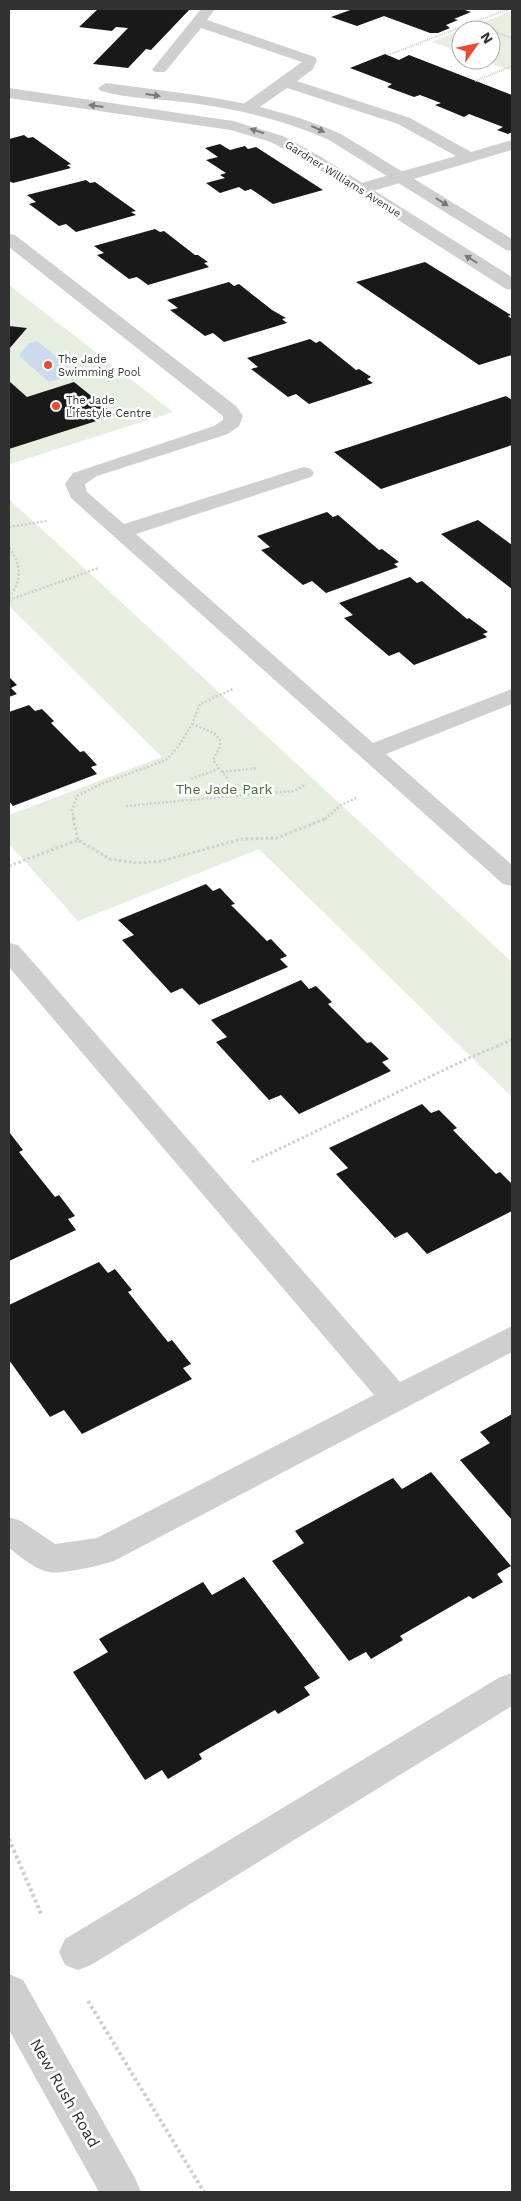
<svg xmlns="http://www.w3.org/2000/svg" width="521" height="2201" font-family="'Work Sans',sans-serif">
  <rect width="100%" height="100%" fill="#fff"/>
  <g fill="#e5eee0">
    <path d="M512 11V71L482 60H491V30H462Z"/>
    <path d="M461 30V52L432 42Z"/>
    <path d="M9 285 173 412 10 464Z"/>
    <path d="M9 499 512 962V1097L259 849 78 921 9 844V815L162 757 9 606Z"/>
  </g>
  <path fill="#cddaee" d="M37 341 76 373 49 382 19 356 28 344Z"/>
  <g fill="#191919">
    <path d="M98 9H190L151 50 146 49 128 68 93 64 128 28 116 27 112 31 79 27Z"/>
    <path d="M353 9H462L471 12 454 19 458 20 446 25 450 28 438 33H430L384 16 357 26 331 17Z"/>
    <path d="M385 54 399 60 409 55 512 95V132L508 134 497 130 503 127 469 114 464 117 435 105 441 103 420 95 414 97 387 87 392 84 350 68Z"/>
    <path d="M24 135 28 138 33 137 71 164 67 165 71 168 13 183 9 181V139Z"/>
    <path d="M220 144 230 150 245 146 248 149 256 147 323 190 273 204 251 189 245 191 239 187 220 193 206 183 225 178 220 175 226 173 206 160 218 157 205 148Z"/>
    <path d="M86 180 90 183 95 182 136 211 131 212 136 215 76 232 66 224 59 226 29 204 36 202 27 195Z"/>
    <path d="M155 229 160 232 164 231 195 255H198L208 262 204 263 209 267 148 285 137 277 129 279 97 255 104 253 94 246Z"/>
    <path d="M425 262 511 315 508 316 512 319V355L479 365 356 282Z"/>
    <path d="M229 282 234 286 239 284 272 310 286 318 282 319 287 323 224 342 213 333 205 336 170 310 178 308 167 300Z"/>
    <path d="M9 326 27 328 9 349Z"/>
    <path d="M310 339 316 343 320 341 356 370 359 369 371 377 367 379 373 383 309 404 296 394 288 397 251 369 258 367 247 358Z"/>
    <path d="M9 381 27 397 74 382 115 415 9 449Z"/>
    <path d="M506 396 512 400V445L381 489 334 452Z"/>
    <path d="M327 512 333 517 338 515 379 550 382 549 399 562 394 564 398 567 326 593 312 581 303 585 261 550 270 547 257 536Z"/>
    <path d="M478 520 512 545V589L441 534Z"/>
    <path d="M410 577 417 583 422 581 467 619 469 618 488 632 483 634 487 637 414 665 399 652 389 656 344 618 353 615 339 603Z"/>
    <path d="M9 677 17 685 11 688 17 694 9 697Z"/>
    <path d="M29 705 35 711 42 709 54 721 51 723 80 752 84 751 97 765 91 767 97 774 13 806 9 801V712Z"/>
    <path d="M206 884 213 891 220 888 235 904 231 905 267 941 271 939 287 956 280 959 288 967 199 1005 182 988 171 993 122 940 134 935 118 920Z"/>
    <path d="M301 980 309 989 316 986 332 1002 328 1004 367 1043 371 1042 389 1059 382 1062 391 1071 299 1114 281 1095 269 1100 216 1042 227 1037 211 1020Z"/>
    <path d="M422 1104 431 1113 439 1110 457 1128 453 1130 496 1174 500 1172 512 1184V1211L427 1254 407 1232 395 1238 336 1174 348 1168 329 1148Z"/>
    <path d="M9 1132 23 1150 19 1152 55 1197 59 1195 75 1216 68 1219 76 1230 9 1261Z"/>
    <path d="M99 1262 108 1273 115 1269 132 1290 128 1292 168 1342 172 1340 191 1364 183 1368 192 1379 82 1434 64 1410 50 1417 9 1360V1305Z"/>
    <path d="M512 1414V1520L460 1460 490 1443 480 1432Z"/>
    <path d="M431 1472 511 1566 497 1574 503 1582 473 1599 469 1596 400 1636 403 1640 371 1659 366 1652 349 1661 272 1561 304 1543 295 1531 393 1478 402 1489Z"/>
    <path d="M244 1577 320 1678 304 1687 310 1695 278 1714 275 1710 199 1754 202 1759 168 1779 162 1770 145 1780 73 1672 108 1652 99 1639 203 1582 212 1595Z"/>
  </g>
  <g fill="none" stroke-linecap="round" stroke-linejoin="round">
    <g stroke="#cfcfcf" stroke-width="2" stroke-dasharray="1 1" stroke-linecap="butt">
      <path d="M471 24 489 30"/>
      <path d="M491 31 512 38"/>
      <path d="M388 55 509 9"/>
      <path d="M475 81 512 66"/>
    </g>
    <g stroke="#cfcfcf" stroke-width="2.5" stroke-dasharray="2 2" stroke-linecap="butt">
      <path d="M9 527 47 521"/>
      <path d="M9 548C22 565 22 580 9 597"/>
      <path d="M9 600 99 568"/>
      <path d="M192 724 214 733 220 740V746L213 760 227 778 232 796 294 791 305 785"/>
      <path d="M222 772 258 768"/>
      <path d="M191 779 218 769"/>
      <path d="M126 806 232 796"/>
      <path d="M74 819 72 811 77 796 101 784 166 760 178 747 192 724 200 704 233 689"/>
      <path d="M325 819 341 805 356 798"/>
    </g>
    <g stroke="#cfcfcf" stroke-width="3" stroke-dasharray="2.5 2.5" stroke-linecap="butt">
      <path d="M73 818 78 840"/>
      <path d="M9 866 78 840 110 859 137 863 162 861 242 839 277 838 327 818"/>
      <path d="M252 1162 471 1057 512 1040"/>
    </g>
    <g stroke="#cfcfcf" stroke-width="4" stroke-dasharray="3 3" stroke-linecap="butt">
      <path d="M9 1839 42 1916"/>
      <path d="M88 2001 204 2192"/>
    </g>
    <g fill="#cfcfcf" fill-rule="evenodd">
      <path d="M201 9H215L207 20 315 57 317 60 313 69 297 81 410 118 471 152 512 140V150L366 193H354L352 189 354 185 456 156 398 124 287 88 254 111H242L240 108 242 105 302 62 201 28 165 72H155L152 69 155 66Z"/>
      <path d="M9 234 15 235 236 406 243 416 239 426 228 434 97 476 85 484 87 492 124 524 297 469 304 467 311 469 314 473 311 477 136 534 373 743 512 689V704L386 754 512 865V886L503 884 71 498 65 484 73 473 214 426 223 420V416L9 247Z"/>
      <path d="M9 943 18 945 400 1382 512 1326V1352L114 1561C102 1565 60 1575 49 1572 34 1569 21 1557 9 1548V1517L21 1521 55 1544 97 1538 374 1395 9 967Z"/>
    </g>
    <g fill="#cfcfcf" fill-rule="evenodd">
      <path d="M106 83C186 94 266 100 341 134L512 239V251L506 250 329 140C285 120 240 110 192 103 162 99 130 99 101 91L98 88Z"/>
      <path d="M9 88 233 121 283 136 318 155 512 277V290L506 289 306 161 271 142 231 130 9 98Z"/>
      <path d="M512 1673V1706L91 1965 78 1970 65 1965 59 1952 65 1939 500 1677Z"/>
      <path d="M9 1974 23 1980 135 2178 141 2192H99L9 2030Z"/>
    </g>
  </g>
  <defs><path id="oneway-solid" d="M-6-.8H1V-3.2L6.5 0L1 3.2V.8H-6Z" transform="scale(1.25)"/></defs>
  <g fill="#797979">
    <use href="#oneway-solid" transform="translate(153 95) rotate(8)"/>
    <use href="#oneway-solid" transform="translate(96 106) rotate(-172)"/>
    <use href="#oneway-solid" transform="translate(318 129) rotate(25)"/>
    <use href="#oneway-solid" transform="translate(257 131) rotate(-163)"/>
    <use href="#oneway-solid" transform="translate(442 202) rotate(32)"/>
    <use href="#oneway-solid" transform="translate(471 259) rotate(-148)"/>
  </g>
  <g fill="#e84d34" stroke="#fff" stroke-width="2">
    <circle cx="48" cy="365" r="5"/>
    <circle cx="56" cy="406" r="5"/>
  </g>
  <g text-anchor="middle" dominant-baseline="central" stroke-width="5" stroke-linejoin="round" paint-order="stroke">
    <g font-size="11" fill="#323232" stroke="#fff">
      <text transform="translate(343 179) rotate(32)">Gardner Williams Avenue</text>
    </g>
    <g font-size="11" fill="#323232" stroke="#fff" text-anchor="start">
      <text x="58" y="359">The Jade<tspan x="58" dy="13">Swimming Pool</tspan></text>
      <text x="66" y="400">The Jade<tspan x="66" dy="13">Lifestyle Centre</tspan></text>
    </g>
    <g font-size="14" fill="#4a6f3d" stroke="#fff">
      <text x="224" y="789">The Jade Park</text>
    </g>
    <g font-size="16" fill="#323232" stroke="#fff">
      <text transform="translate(65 2093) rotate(60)">New Rush Road</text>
    </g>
  </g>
  <rect width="521" height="2201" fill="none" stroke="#323232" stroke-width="20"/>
  <g transform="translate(476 45) rotate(57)"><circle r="24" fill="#ffffff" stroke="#adadad"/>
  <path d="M0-4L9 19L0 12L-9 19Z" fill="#e84d34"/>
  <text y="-8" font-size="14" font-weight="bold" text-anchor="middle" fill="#323232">N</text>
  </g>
</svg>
